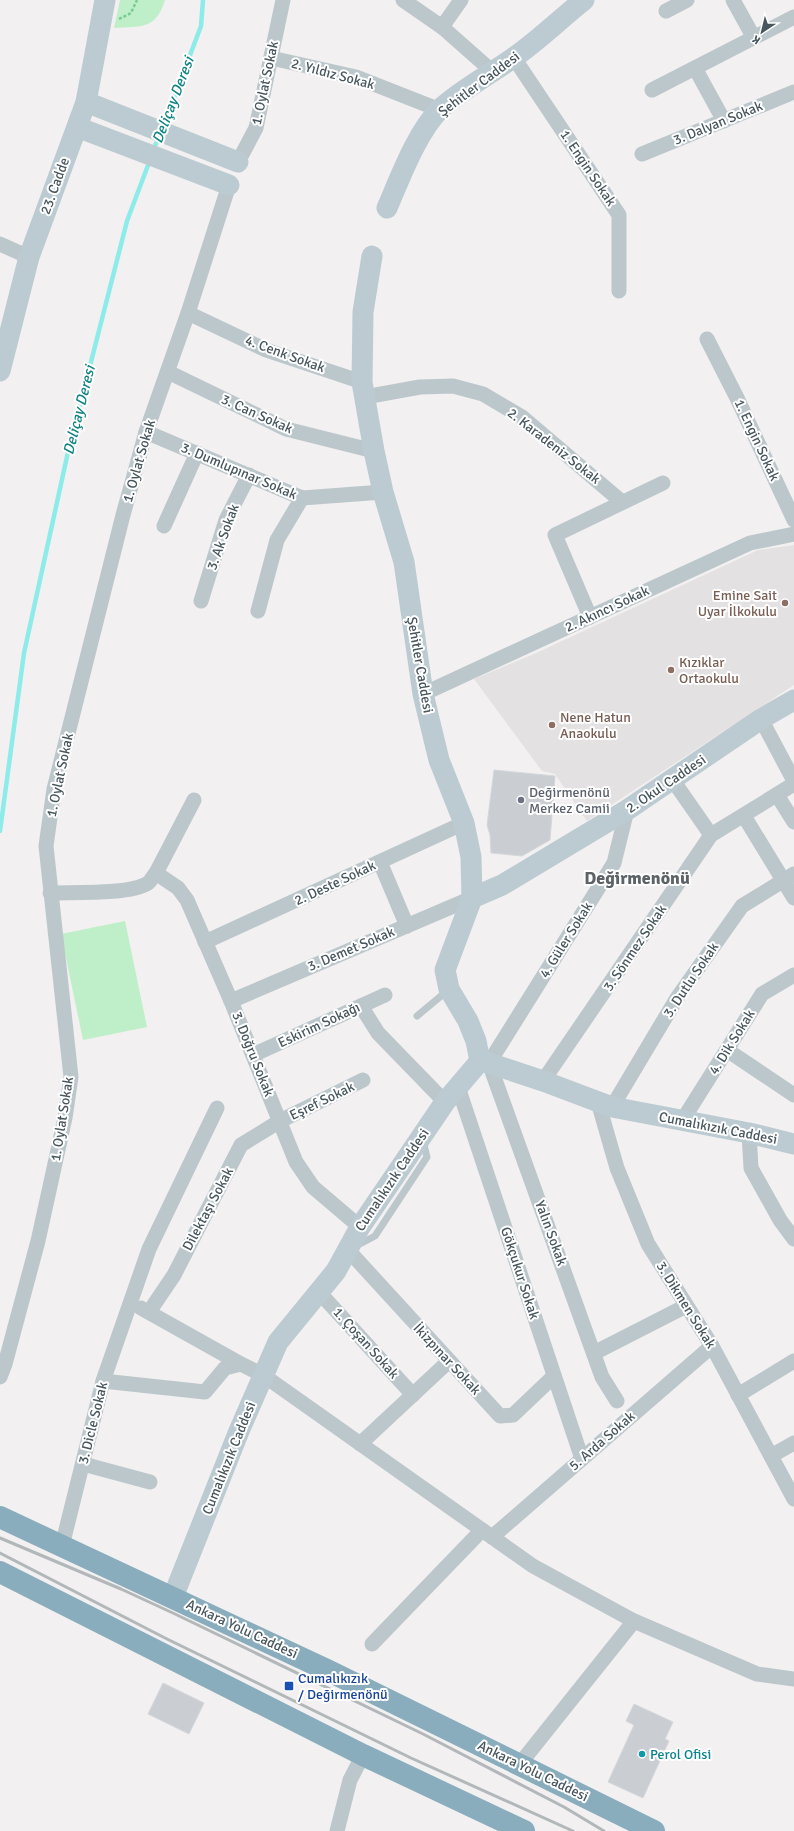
<svg xmlns="http://www.w3.org/2000/svg" width="794" height="1831" font-family="Signika,sans-serif">
  <rect width="100%" height="100%" fill="#f2f0f0"/>
  <path fill="#e3e1e2" d="M794 545V685L587 821 555 774 542 771 474 679 534 654 758 550Z"/>
  <g fill="#bfefc8">
    <path d="M120 0H165C156 30 141 26 114 28Z"/>
    <path d="M125 921 147 1027 83 1040 61 934Z"/>
  </g>
  <g fill="none" stroke-linecap="round" stroke-linejoin="round">
    <g stroke="#8debea" stroke-width="4.5">
      <path d="M163 127 201 26 203 0"/>
      <path d="M153 151 159 136"/>
      <path d="M0 831 24 653 68 452 127 221 150 160"/>
    </g>
  </g>
  <g fill="#caced2" stroke="#d4d7db">
    <path d="M494 770 555 776 550 840 522 856 491 853 490 835 487 825Z"/>
    <path d="M163 1683 204 1703 189 1734 148 1714Z"/>
    <path d="M634 1704 673 1722 665 1739 669 1741 643 1798 608 1782 634 1725 626 1721Z"/>
  </g>
  <g fill="none" stroke-linecap="round" stroke-linejoin="round">
    <path stroke="#78cc91" stroke-width="2.5" stroke-dasharray="3 2" stroke-linecap="butt" d="M119 19 131 13 137 0"/>
    <g stroke="#bcc7cc" stroke-width="7">
      <path d="M417 1016 447 991"/>
      <path d="M356 1246 375 1236 427 1157 423 1141"/>
    </g>
    <g stroke="#bcc7cc" stroke-width="15">
      <path d="M403 0 442 27 493 72"/>
      <path d="M733 0 754 38"/>
      <path d="M666 11 687 0"/>
      <path d="M442 27 461 0"/>
      <path d="M271 58 356 77 440 110"/>
      <path d="M514 58 619 215V291"/>
      <path d="M695 68 724 121"/>
      <path d="M652 90 794 17"/>
      <path d="M642 154 794 92"/>
      <path d="M238 162 256 128 283 0"/>
      <path d="M0 244 29 257"/>
      <path d="M188 313 266 350 362 382"/>
      <path d="M707 339 737 398 794 520"/>
      <path d="M168 372 286 429 374 451"/>
      <path d="M365 397 420 387 453 386 483 394 522 417 622 502"/>
      <path d="M146 432 302 498 383 492"/>
      <path d="M164 526 197 453"/>
      <path d="M201 601 226 520 249 475"/>
      <path d="M258 611 277 540 302 498"/>
      <path d="M590 617 555 535 663 483"/>
      <path d="M423 694 750 543 794 534"/>
      <path d="M761 719 794 781"/>
      <path d="M672 779 711 835"/>
      <path d="M777 795 794 822"/>
      <path d="M744 816 794 898"/>
      <path d="M380 862 407 926"/>
      <path d="M156 873 178 888 187 900 231 1001 296 1162 313 1187 360 1227"/>
      <path d="M50 893C73 892 130 895 148 883 151 881 153 876 156 873L194 800"/>
      <path d="M205 942 464 823"/>
      <path d="M231 1001 472 898"/>
      <path d="M361 1006 378 1033 445 1102"/>
      <path d="M727 1050 794 1095"/>
      <path d="M253 1055 385 995"/>
      <path d="M543 1081 711 835 794 784"/>
      <path d="M458 1087 582 1459"/>
      <path d="M598 1102 617 1168 648 1244 712 1346 794 1499"/>
      <path d="M612 1107 677 998 742 906 794 874"/>
      <path d="M682 1121 762 994 794 975"/>
      <path d="M749 1133 751 1168 780 1220 794 1239"/>
      <path d="M348 1250 500 1416 513 1415 554 1376"/>
      <path d="M319 1292 413 1395"/>
      <path d="M141 1308 241 1364"/>
      <path d="M149 1312 174 1275 241 1145 280 1121 363 1080"/>
      <path d="M594 1353 686 1306"/>
      <path d="M0 1377 5 1364 38 1241 65 1118 71 1077 46 846 54 789 123 515 146 432 188 313 229 185"/>
      <path d="M103 1381 205 1392 225 1368 241 1364 263 1375 533 1566 634 1621 757 1674 794 1679"/>
      <path d="M738 1395 794 1361"/>
      <path d="M617 1401 602 1377 489 1063 614 863 627 810"/>
      <path d="M360 1444 449 1361"/>
      <path d="M771 1456 794 1443"/>
      <path d="M83 1464 150 1482"/>
      <path d="M492 1537 712 1346"/>
      <path d="M62 1546 103 1381 149 1249 217 1108"/>
      <path d="M372 1644 482 1530"/>
      <path d="M519 1765 634 1621"/>
      <path d="M337 1831 350 1780 363 1755"/>
    </g>
    <g stroke="#bccbd1" stroke-width="21">
      <path d="M86 102 238 162"/>
      <path d="M77 127 229 185"/>
      <path d="M387 208C400 178 417 132 440 109 462 89 489 75 513 58 538 41 560 19 584 0"/>
      <path d="M372 256 363 312 362 382 374 451 383 492 404 562 423 694 439 760 464 823 471 857 472 898 445 970 449 989 468 1021 476 1041 480 1061"/>
      <path d="M0 371 29 257 86 102 105 0"/>
      <path d="M472 898 502 885 627 810 761 719 794 700"/>
      <path d="M173 1597 239 1431 278 1342 336 1271 360 1227 445 1102 480 1061 489 1063 543 1081 612 1107 749 1133 794 1144"/>
    </g>
    <g stroke="#89adbd" stroke-width="22">
      <path d="M0 1517 329 1671 654 1831"/>
      <path d="M0 1572 363 1755 524 1831"/>
    </g>
    <g stroke="#b2b7ba" stroke-width="3">
      <path d="M0 1538 121 1589 175 1614 423 1734 564 1807 604 1831"/>
      <path d="M0 1553 167 1639 411 1758 573 1831"/>
    </g>
  </g>
  <g fill="#8d6e63" stroke="#fff" stroke-width="1.5">
    <circle cx="785" cy="603" r="4"/>
    <circle cx="671" cy="670" r="4"/>
    <circle cx="552" cy="725" r="4"/>
  </g>
  <circle fill="#6b7280" stroke="#fff" stroke-width="1.5" cx="521" cy="800" r="4"/>
  <rect fill="#1a4fb4" stroke="#fff" stroke-width="1.5" x="284" y="1681" width="10" height="10" rx="2"/>
  <circle fill="#0f9aa8" stroke="#fff" stroke-width="1.5" cx="642" cy="1754" r="4"/>
  <g text-anchor="middle" dominant-baseline="central" stroke-width="4" stroke-linejoin="round" paint-order="stroke">
    <g font-size="14" fill="#48575d" stroke="#fff">
      <text transform="translate(333 74) rotate(15)">2. Yıldız Sokak</text>
      <text transform="translate(265 83) rotate(-78)">1. Oylat Sokak</text>
      <text transform="translate(479 84) rotate(-37)">Şehitler Caddesi</text>
      <text transform="translate(718 123) rotate(-22)">3. Dalyan Sokak</text>
      <text transform="translate(588 168) rotate(56)">1. Engin Sokak</text>
      <text transform="translate(55 186) rotate(-70)">23. Cadde</text>
      <text transform="translate(285 354) rotate(20)">4. Cenk Sokak</text>
      <text transform="translate(257 414) rotate(24)">3. Can Sokak</text>
      <text transform="translate(757 440) rotate(65)">1. Engin Sokak</text>
      <text transform="translate(554 446) rotate(38)">2. Karadeniz Sokak</text>
      <text transform="translate(139 461) rotate(-74)">1. Oylat Sokak</text>
      <text transform="translate(239 471) rotate(23)">3. Dumlupınar Sokak</text>
      <text transform="translate(223 537) rotate(-70)">3. Ak Sokak</text>
      <text transform="translate(607 609) rotate(-25)">2. Akıncı Sokak</text>
      <text transform="translate(420 665) rotate(80)">Şehitler Caddesi</text>
      <text transform="translate(60 775) rotate(-78)">1. Oylat Sokak</text>
      <text transform="translate(666 784) rotate(-34)">2. Okul Caddesi</text>
      <text transform="translate(335 883) rotate(-25)">2. Deste Sokak</text>
      <text transform="translate(566 940) rotate(-58)">4. Güler Sokak</text>
      <text transform="translate(635 948) rotate(-56)">3. Sönmez Sokak</text>
      <text transform="translate(351 949) rotate(-23)">3. Demet Sokak</text>
      <text transform="translate(691 980) rotate(-56)">3. Dutlu Sokak</text>
      <text transform="translate(319 1025) rotate(-25)">Eskirim Sokağı</text>
      <text transform="translate(732 1042) rotate(-58)">4. Dik Sokak</text>
      <text transform="translate(253 1054) rotate(68)">3. Doğru Sokak</text>
      <text transform="translate(322 1101) rotate(-26)">Eşref Sokak</text>
      <text transform="translate(62 1119) rotate(-81)">1. Oylat Sokak</text>
      <text transform="translate(718 1128) rotate(11)">Cumalıkızık Caddesi</text>
      <text transform="translate(392 1180) rotate(-56)">Cumalıkızık Caddesi</text>
      <text transform="translate(208 1209) rotate(-62)">Dilektaşı Sokak</text>
      <text transform="translate(551 1233) rotate(70)">Yalın Sokak</text>
      <text transform="translate(520 1273) rotate(72)">Gökçukur Sokak</text>
      <text transform="translate(686 1305) rotate(58)">3. Dikmen Sokak</text>
      <text transform="translate(366 1343) rotate(48)">1. Çoşan Sokak</text>
      <text transform="translate(447 1359) rotate(47)">İkizpınar Sokak</text>
      <text transform="translate(93 1423) rotate(-76)">3. Dicle Sokak</text>
      <text transform="translate(602 1441) rotate(-41)">5. Arda Sokak</text>
      <text transform="translate(229 1458) rotate(-68)">Cumalıkızık Caddesi</text>
      <text transform="translate(242 1629) rotate(25)">Ankara Yolu Caddesi</text>
      <text transform="translate(533 1771) rotate(26)">Ankara Yolu Caddesi</text>
    </g>
    <g font-size="14" fill="#785e54" stroke="#fff" text-anchor="start">
      <text x="777" y="595" text-anchor="end">Emine Sait<tspan x="777" dy="16">Uyar İlkokulu</tspan></text>
      <text x="679" y="662">Kızıklar<tspan x="679" dy="16">Ortaokulu</tspan></text>
      <text x="560" y="717">Nene Hatun<tspan x="560" dy="16">Anaokulu</tspan></text>
    </g>
    <g font-size="14" fill="#5b616d" stroke="#fff" text-anchor="start">
      <text x="529" y="792">Değirmenönü<tspan x="529" dy="16">Merkez Camii</tspan></text>
    </g>
    <g font-size="14" fill="#164399" stroke="#fff" text-anchor="start">
      <text x="298" y="1678">Cumalıkızık<tspan x="298" dy="16">/ Değirmenönü</tspan></text>
    </g>
    <g font-size="14" fill="#0d838f" stroke="#fff" text-anchor="start">
      <text x="650" y="1754">Perol Ofisi</text>
    </g>
    <g font-size="15" font-style="italic" fill="#108383" stroke="#fff">
      <text transform="translate(173 100) rotate(-69)">Deliçay Deresi</text>
      <text transform="translate(79 410) rotate(-76)">Deliçay Deresi</text>
    </g>
    <g font-size="18" font-weight="bold" fill="#5c6265" stroke="#fff">
      <text x="637" y="878">Değirmenönü</text>
    </g>
  </g>
  <g transform="translate(762 32) rotate(215)" stroke="#ffffff" stroke-width="3" paint-order="stroke">
  <path d="M0-3L7 15L0 10L-7 15Z" fill="#48575d"/>
  <text y="-6" font-size="11" font-weight="bold" text-anchor="middle" fill="#48575d">K</text>
  </g>
</svg>
